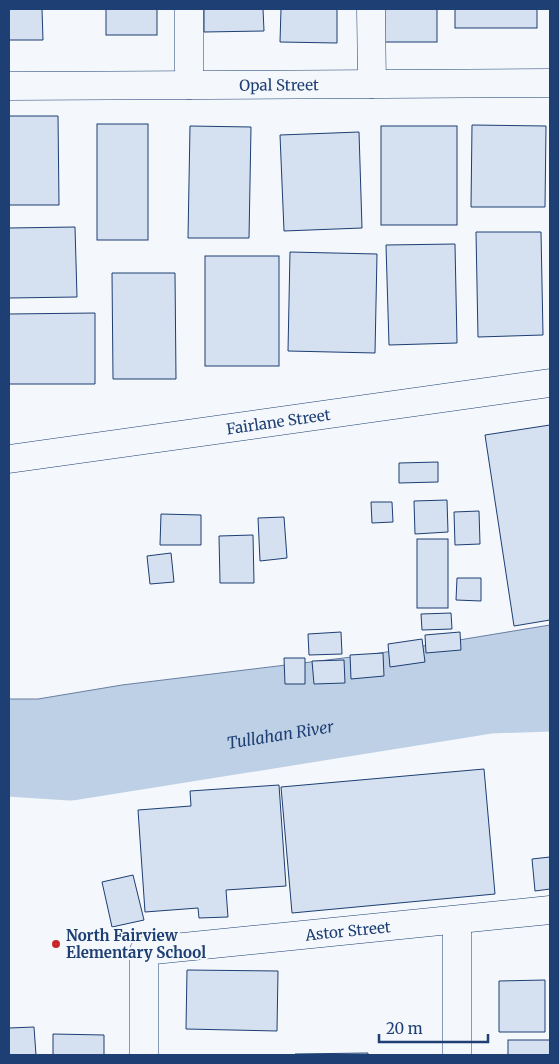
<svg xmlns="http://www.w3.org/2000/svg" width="559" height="1064" font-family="Merriweather,serif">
  <rect width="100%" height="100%" fill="#f4f7fb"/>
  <path fill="#bed0e5" stroke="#687fa3" d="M550 625V702L186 744 142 741 70 761 9 762V699H38L122 685 368 655Z"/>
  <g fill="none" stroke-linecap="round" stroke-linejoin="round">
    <path stroke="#bed0e5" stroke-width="65" id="s1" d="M9 764 71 768 490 701 550 699"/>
  </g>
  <g fill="#d5e0f0" stroke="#1d3f73">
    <path d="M9 9H42L43 40H9Z"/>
    <rect x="106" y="9" width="51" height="26"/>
    <path d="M204 9H263L264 31 204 32Z"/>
    <path d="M281 9H337V43L280 42Z"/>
    <rect x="381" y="9" width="56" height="33"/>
    <rect x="455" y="9" width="82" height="19"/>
    <path d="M9 116H58L59 205H9Z"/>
    <rect x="97" y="124" width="51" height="116"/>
    <path d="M472 125 546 126 545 207H471Z"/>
    <path d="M190 126 251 127 249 238H188Z"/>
    <rect x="381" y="126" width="76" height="99"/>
    <path d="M359 132 362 228 284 231 280 135Z"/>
    <path d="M75 227 77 297 9 298V228Z"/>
    <path d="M476 232H541L543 335 478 337Z"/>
    <path d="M455 244 457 343 389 345 386 245Z"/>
    <path d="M290 252 377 254 375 353 288 351Z"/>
    <rect x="205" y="256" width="74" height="110"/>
    <path d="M112 273H175L176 379H113Z"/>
    <path d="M95 313V384H9V314Z"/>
    <path d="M550 425V620L514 626 485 435Z"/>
    <path d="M438 462V482L399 483V463Z"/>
    <path d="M447 500 448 532 415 534 414 501Z"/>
    <path d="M371 502H392L393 522 372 523Z"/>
    <path d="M479 511 480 544 455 545 454 512Z"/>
    <path d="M161 514 201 515V545H160Z"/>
    <path d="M284 517 287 558 260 561 258 518Z"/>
    <path d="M253 535 254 583H220L219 536Z"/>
    <rect x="417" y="539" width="31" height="69"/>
    <path d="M171 553 174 582 150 584 147 556Z"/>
    <path d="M457 578H481V601L456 600Z"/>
    <path d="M451 613 452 629 422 630 421 614Z"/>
    <path d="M341 632 342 654 309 655 308 634Z"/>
    <path d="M460 632 461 650 426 653 425 635Z"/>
    <path d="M422 639 425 662 390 667 388 644Z"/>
    <path d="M383 653 384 676 351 679 350 655Z"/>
    <path d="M284 658H305V684H285Z"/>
    <path d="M344 660 345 683 314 684 312 661Z"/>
    <path d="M484 769 495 894 292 913 281 787Z"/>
    <path d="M279 785 286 886 226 890 228 917 199 918 198 908 145 912 138 810 191 806 190 791Z"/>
    <path d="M550 857V889L535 891 532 859Z"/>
    <path d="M133 875 144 920 112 927 102 882Z"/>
    <path d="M187 970 278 971 277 1031 186 1029Z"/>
    <path d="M545 980V1032H499V981Z"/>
    <path d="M34 1027 36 1055H9V1028Z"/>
    <path d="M53 1034 104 1035V1055H53Z"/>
    <rect x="508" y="1040" width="42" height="15"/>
    <path d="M368 1053V1055H295V1054Z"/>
  </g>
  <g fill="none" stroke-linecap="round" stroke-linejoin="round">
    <g stroke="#1d3f73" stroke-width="29">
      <g id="minor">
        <path d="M189 9V85"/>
        <path d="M371 9 372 84"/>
        <path id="s2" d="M9 86 550 83"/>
        <path id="s3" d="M144 1055V951L550 910"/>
        <path d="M457 1055V920"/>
      </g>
    </g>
    <g stroke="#1d3f73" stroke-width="29">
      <g id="tertiary">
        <path id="s4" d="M9 459 550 383"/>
      </g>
    </g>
    <use href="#minor" stroke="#f4f7fb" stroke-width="28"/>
    <use href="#tertiary" stroke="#f4f7fb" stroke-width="28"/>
  </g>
  <circle fill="#c62828" stroke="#f4f7fb" stroke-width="2" cx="56" cy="944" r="5"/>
  <g text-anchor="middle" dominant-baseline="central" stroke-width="4" stroke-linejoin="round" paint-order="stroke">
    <g font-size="15" fill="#1d3f73" stroke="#f4f7fb">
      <text stroke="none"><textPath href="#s2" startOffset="270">Opal Street</textPath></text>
      <text stroke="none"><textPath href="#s4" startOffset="272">Fairlane Street</textPath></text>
      <text stroke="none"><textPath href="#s3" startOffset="309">Astor Street</textPath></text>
    </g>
    <g font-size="15" font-weight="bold" fill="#1d3f73" stroke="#f4f7fb" text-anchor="start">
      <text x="66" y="935">North Fairview<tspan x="66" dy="17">Elementary School</tspan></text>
    </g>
    <g font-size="16" font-style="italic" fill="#1d3f73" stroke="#f4f7fb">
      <text stroke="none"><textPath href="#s1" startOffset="274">Tullahan River</textPath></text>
    </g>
  </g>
  <rect width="559" height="1064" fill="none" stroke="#1d3f73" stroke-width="20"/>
  <path d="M379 1034v8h109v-8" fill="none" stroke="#1d3f73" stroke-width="2.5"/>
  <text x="386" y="1034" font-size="15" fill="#1d3f73" stroke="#f4f7fb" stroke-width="4" paint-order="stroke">20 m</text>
</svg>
